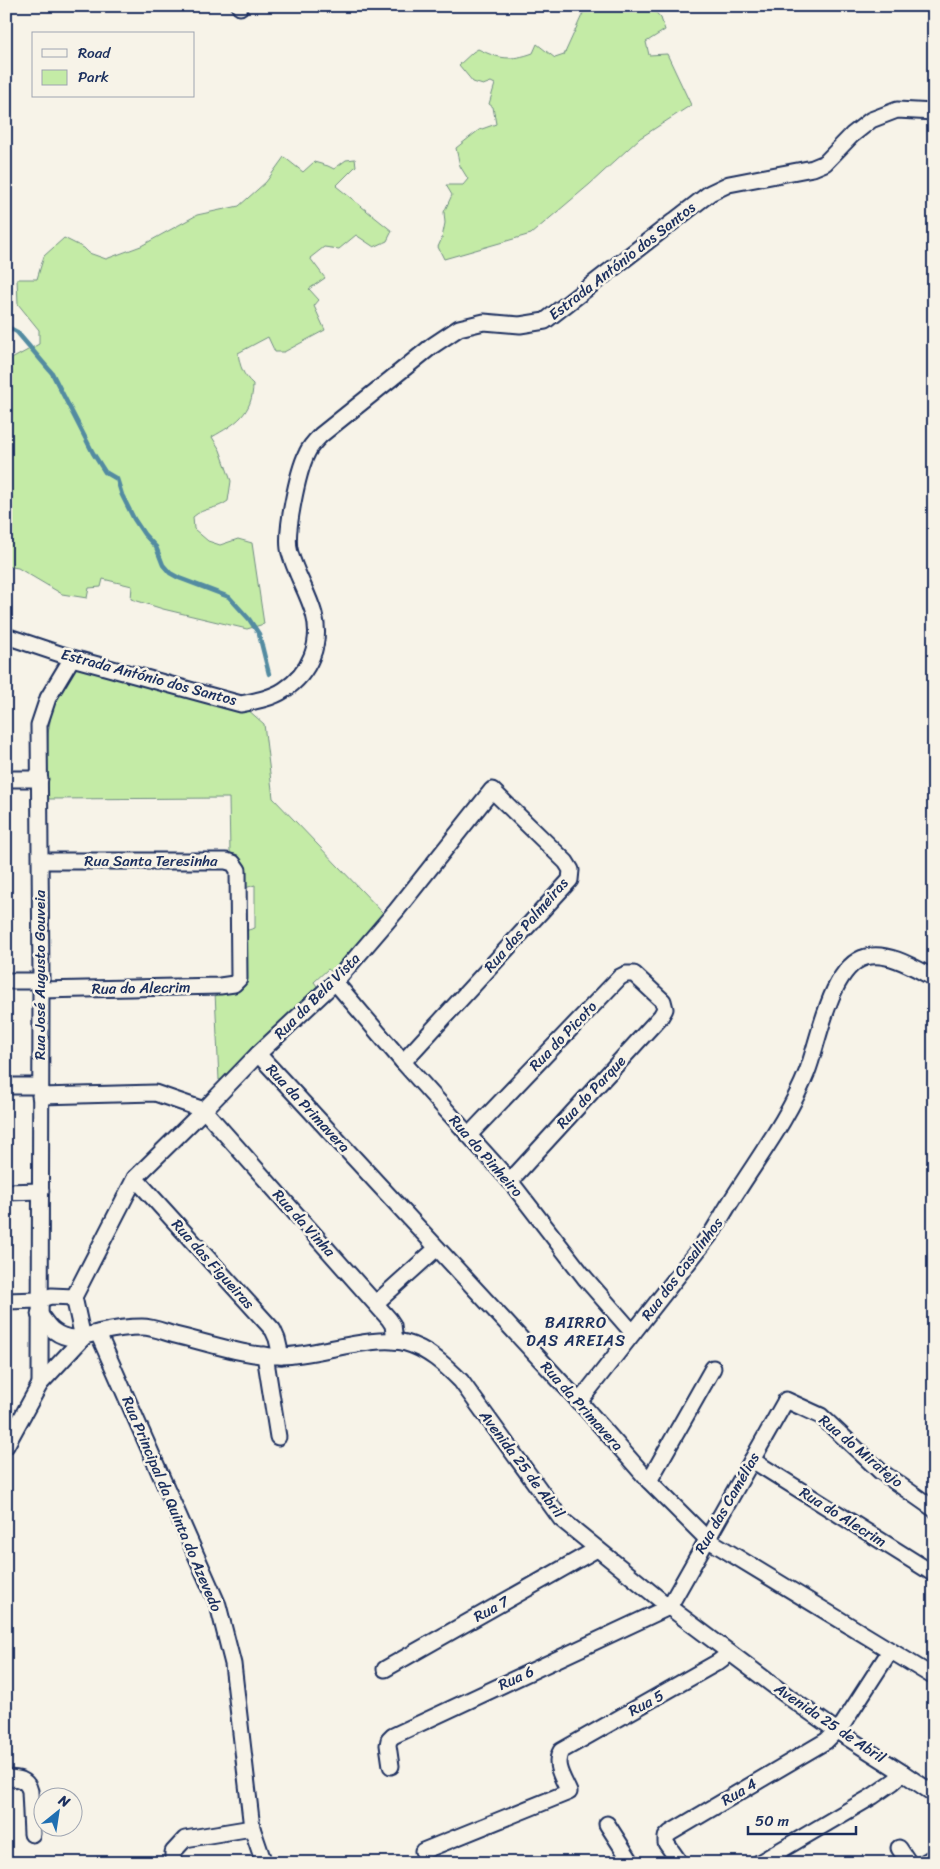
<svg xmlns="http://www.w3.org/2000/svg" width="940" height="1869" font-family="Sriracha,sans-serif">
  <rect width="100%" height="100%" fill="#f7f3e8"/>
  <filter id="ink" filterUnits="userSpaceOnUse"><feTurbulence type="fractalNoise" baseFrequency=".02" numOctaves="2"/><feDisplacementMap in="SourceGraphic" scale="10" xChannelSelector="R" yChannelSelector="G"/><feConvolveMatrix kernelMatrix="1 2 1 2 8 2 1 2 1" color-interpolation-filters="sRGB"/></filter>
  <g filter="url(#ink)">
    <g fill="#c4eba6" stroke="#708d82">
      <path d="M588 6H650L661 18 665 30 646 42 649 55 667 54 691 105 640 138 590 184 531 234 444 259 438 247 442 238 445 223 444 212 452 195 446 185H463L468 179 460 166 456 148 479 130 496 124 493 107 489 104 495 84 491 82 483 85 473 82 459 65 473 52 478 49C499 59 511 61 533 53L537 44 555 58 564 55 583 13Z"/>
      <path d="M284 157 303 172 314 162 328 166 334 169 346 160 355 159 356 166 336 186 392 231 387 241 374 247 356 235 339 249 324 247 310 258 325 278 309 289 319 300 314 306 325 330 284 352H275L268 337 238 353C240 367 243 375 253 384 253 414 235 424 212 437L220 450 231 481 228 501C216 510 204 507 193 517L194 529 208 541 220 545 238 539 252 543 264 624 247 629 163 609 131 599 132 586 103 579 101 587 89 588 87 598 62 594 18 568 6 566V514L11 500 6 496V362L39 344V330L18 304 17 279H37L44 256 64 238 84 248 89 253 106 259 141 246 197 215 239 206 266 182Z"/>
      <path d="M78 664 247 709 264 724 273 798 383 913 332 972 328 969 314 982 317 986 223 1079 219 1080 215 992C231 993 241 996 247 978L245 931 255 928V885L245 888C245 871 248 860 230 853L229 798 46 799 48 734 52 709 72 669Z"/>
    </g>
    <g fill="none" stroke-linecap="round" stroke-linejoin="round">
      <path stroke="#528ba1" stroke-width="4.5" d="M6 326 17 332 52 373 93 453 105 472 117 479 122 495 134 519 144 534 156 547 163 565 170 573 179 578 229 597 249 619 259 634 269 674"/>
      <g stroke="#1b2f5e" stroke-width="19">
        <g id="minor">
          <path d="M240 6V7"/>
          <path d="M6 636 72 658 241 704C256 701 272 698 284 690 310 673 322 643 314 614 308 593 296 574 290 553 284 535 298 471 307 453 310 446 315 441 321 435L432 346 459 328 484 322 520 325 545 321 710 193 729 184 813 168 825 163 852 135 871 120 897 110 934 112"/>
          <path d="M6 779H40"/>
          <path d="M41 861H226L233 863 238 870 239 979 234 984 220 986 41 990"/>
          <path d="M6 981H41"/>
          <path d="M335 982 403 1062 510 1181 585 1278 633 1333"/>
          <path d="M258 1054 586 1409 649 1481 707 1539 934 1677"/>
          <path d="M6 1086H40"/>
          <path d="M40 1096 155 1093 204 1110 389 1319 393 1325 395 1341"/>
          <path d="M469 1135 620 977 626 974H634L663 1001 665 1009 661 1016 510 1181"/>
          <path d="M135 1178 273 1330 277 1339 281 1356"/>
          <path d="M6 1192 41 1191"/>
          <path d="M74 1297 135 1178 204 1110 258 1054 335 982 396 911 492 790 566 862 571 870 570 880 403 1062"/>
          <path d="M74 1297 83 1338"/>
          <path d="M6 1301 39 1300 51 1296 74 1297"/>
          <path d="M376 1303 437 1248"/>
          <path d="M39 1314C44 1319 48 1327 54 1331 70 1343 83 1336 101 1332 114 1329 128 1327 142 1327 153 1327 164 1332 175 1335 209 1343 247 1357 282 1356 319 1355 373 1334 406 1343 428 1349 445 1365 461 1381L561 1519 669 1607 790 1698 837 1731 903 1773 934 1794"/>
          <path d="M98 1333 218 1605 233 1664 252 1828 264 1863"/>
          <path d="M265 1355 278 1437"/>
          <path d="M40 1384 41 981 39 725 48 698 72 658"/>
          <path d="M579 1402 713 1231 722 1216C750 1168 787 1123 807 1072 819 1042 830 966 866 957 888 951 915 968 934 978"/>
          <path d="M6 1446 40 1384 83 1338"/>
          <path d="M752 1460 934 1574"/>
          <path d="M649 1481 713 1368"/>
          <path d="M385 1669 597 1549"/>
          <path d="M391 1766 388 1745 389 1740 393 1736 669 1607 786 1400 821 1416 880 1471 934 1509"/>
          <path d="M6 1778C18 1778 27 1779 30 1791L32 1834"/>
          <path d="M607 1824 632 1863"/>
          <path d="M899 1848 909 1863"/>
          <path d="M423 1851 569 1792C563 1778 553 1765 561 1751L718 1662 730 1653"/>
          <path d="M173 1863V1852L185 1839 252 1828"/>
          <path d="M680 1863 666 1843V1837L670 1833 826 1741 843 1724 890 1651"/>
          <path d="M759 1863 873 1796 893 1782 903 1773"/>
          <path d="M924 1863 934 1857"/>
        </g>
      </g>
      <use href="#minor" stroke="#f7f3e8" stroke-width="15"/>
    </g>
  </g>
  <g text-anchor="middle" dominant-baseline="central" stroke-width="5" stroke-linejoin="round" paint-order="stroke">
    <g font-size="15" fill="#1b2f5e" stroke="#f7f3e8">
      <text transform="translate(622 261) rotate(-38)">Estrada António dos Santos</text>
      <text transform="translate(149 677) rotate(15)">Estrada António dos Santos</text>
      <text x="151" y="861">Rua Santa Teresinha</text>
      <text transform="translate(526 925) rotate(-49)">Rua das Palmeiras</text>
      <text transform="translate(40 975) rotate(-90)">Rua José Augusto Gouveia</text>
      <text transform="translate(141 988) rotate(-1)">Rua do Alecrim</text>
      <text transform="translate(317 996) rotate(-45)">Rua da Bela Vista</text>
      <text transform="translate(563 1036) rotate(-46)">Rua do Picoto</text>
      <text transform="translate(591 1092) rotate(-47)">Rua do Parque</text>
      <text transform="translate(308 1108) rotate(47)">Rua da Primavera</text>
      <text transform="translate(486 1156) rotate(49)">Rua do Pinheiro</text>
      <text transform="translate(304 1223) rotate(48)">Rua da Vinha</text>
      <text transform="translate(213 1264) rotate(48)">Rua das Figueiras</text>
      <text transform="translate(682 1269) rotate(-53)">Rua dos Casalinhos</text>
      <text transform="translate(582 1406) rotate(48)">Rua da Primavera</text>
      <text transform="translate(861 1451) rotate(40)">Rua do Miratejo</text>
      <text transform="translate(522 1464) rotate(53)">Avenida 25 de Abril</text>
      <text transform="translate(727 1503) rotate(-60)">Rua das Camélias</text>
      <text transform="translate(172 1504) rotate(67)">Rua Principal da Quinta do Azevedo</text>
      <text transform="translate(843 1517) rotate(32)">Rua do Alecrim</text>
      <text transform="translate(491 1609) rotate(-29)">Rua 7</text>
      <text transform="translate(516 1678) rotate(-25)">Rua 6</text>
      <text transform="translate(646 1703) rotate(-29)">Rua 5</text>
      <text transform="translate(830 1723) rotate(34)">Avenida 25 de Abril</text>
      <text transform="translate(739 1792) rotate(-31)">Rua 4</text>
    </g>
    <g font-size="16" letter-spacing="1" fill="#1b2f5e" stroke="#f7f3e8">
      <text x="576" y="1322">BAIRRO<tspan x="576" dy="18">DAS AREIAS</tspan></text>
    </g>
  </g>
  <rect width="940" height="1869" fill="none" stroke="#f7f3e8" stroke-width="25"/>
  <rect x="12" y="12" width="915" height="1844" fill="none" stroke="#1b2f5e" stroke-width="2" filter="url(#ink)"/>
  <rect x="32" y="32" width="162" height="65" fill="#f7f3e8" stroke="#9fa5b1"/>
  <rect x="42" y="49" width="25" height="8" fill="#f7f3e8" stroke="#9fa5b1"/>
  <text x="78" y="58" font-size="15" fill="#1b2f5e">Road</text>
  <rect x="42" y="70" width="25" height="15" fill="#c4eba6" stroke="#9fa5b1"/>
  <text x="78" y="82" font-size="15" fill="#1b2f5e">Park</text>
  <g transform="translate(58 1812) rotate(30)"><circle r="24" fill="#f7f3e8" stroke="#9fa5b1"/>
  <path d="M0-4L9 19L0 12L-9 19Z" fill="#1f6fb2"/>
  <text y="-8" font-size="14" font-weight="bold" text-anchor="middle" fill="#1b2f5e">N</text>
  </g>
  <path d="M748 1826v8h108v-8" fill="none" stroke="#1b2f5e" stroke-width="2.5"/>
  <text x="755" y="1826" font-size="15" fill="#1b2f5e" stroke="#f7f3e8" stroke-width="4" paint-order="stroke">50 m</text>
</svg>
